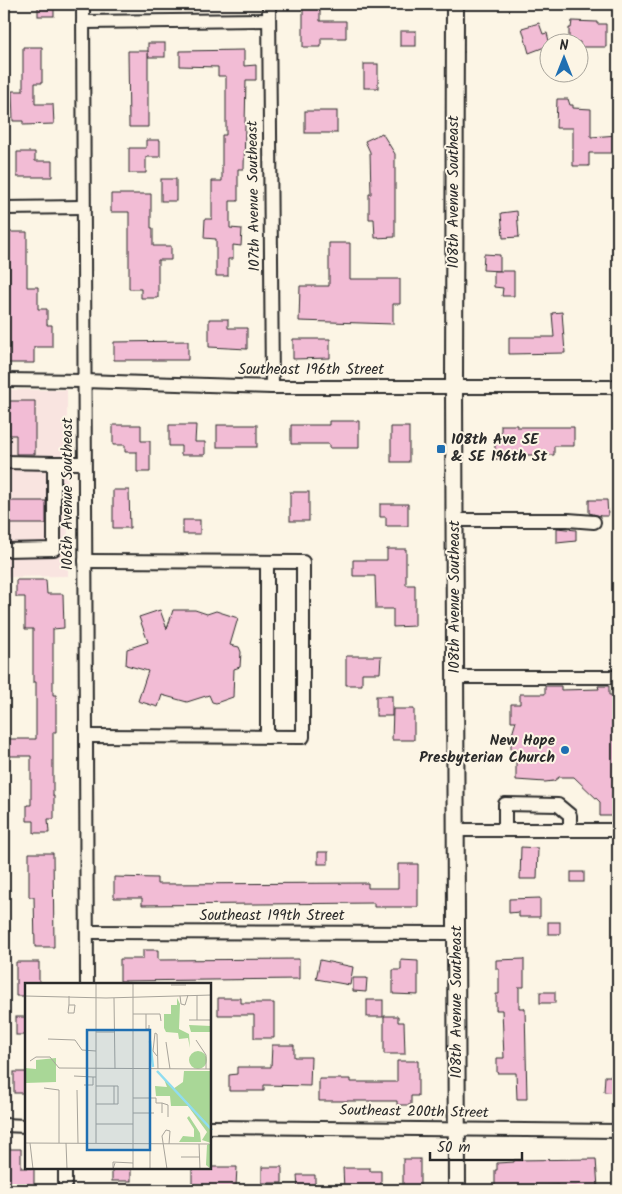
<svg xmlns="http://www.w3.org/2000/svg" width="622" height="1194" font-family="Kalam,sans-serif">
  <rect width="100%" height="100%" fill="#fcf5e5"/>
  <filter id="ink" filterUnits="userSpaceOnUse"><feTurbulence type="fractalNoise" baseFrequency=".02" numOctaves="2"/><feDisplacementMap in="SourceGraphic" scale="10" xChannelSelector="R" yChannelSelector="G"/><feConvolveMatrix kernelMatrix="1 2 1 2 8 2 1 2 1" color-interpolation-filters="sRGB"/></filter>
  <g filter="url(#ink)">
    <path fill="#f9e4e0" d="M4 390H67L68 576 4 577Z"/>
    <g fill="#f2bcd5" stroke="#2b2b2b">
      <rect x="38" y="4" width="16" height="12"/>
      <path d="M303 4H320V21H346V38H321V47H303Z"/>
      <path d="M572 21 597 22V24H606V47H580V42H569V28H571Z"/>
      <path d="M539 23 543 34 547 33 550 45 529 53 522 28Z"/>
      <rect x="400" y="31" width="16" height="15"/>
      <rect x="148" y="43" width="17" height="14"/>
      <path d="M23 47H42V83H35V104H53L54 124 23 125V121H13L12 91H23Z"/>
      <path d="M244 50V66L256 65V80H246L244 169H238V201H230V228L242 229 241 246 233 245V259H228V276H216V239L204 238 205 219H212V181H222V135H226V76H218V67L180 66V51Z"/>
      <path d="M128 51H148V127H129Z"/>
      <rect x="364" y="64" width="14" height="24"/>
      <path d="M557 99H568L570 105H573V108L591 109V137L618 135V153H589V166H573V128H556Z"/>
      <rect x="305" y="111" width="32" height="22"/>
      <path d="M382 133 395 154V237L375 238 374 219H369V194H371L370 152 365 141Z"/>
      <path d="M146 140H160V157H146V173H129V148H146Z"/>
      <path d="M17 152H35V161H52V177H17Z"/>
      <rect x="161" y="179" width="15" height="22"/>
      <path d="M111 194H151V228H153V246H171V260H158V298H141V289H129V212H111Z"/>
      <path d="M517 211 519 237 503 238 501 213Z"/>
      <path d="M4 232H27V287H38V309H47V325H52V347H34V363H8V321H5V287H9V250H4Z"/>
      <path d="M329 243H350V279H400V304H393V324L299 321 300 286H329Z"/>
      <path d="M484 254 500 255V271L483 270Z"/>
      <path d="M494 271H514V296H502L503 288 494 287Z"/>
      <path d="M562 312 565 353 509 354V337H554L552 313Z"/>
      <path d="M209 319H228V328H247V349L209 347Z"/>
      <path d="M293 339H330V358L293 359Z"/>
      <path d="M188 341V360H114V342Z"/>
      <path d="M9 401H35V454H16V435H9Z"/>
      <path d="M329 421H359V448H329V444H291V425H329Z"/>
      <path d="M113 425H141V441H150V472H137V452H125V445H113Z"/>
      <path d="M169 425H196L195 442H205V455H181V446H169Z"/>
      <rect x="217" y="425" width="40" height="22"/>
      <path d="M501 425H517V427H574V446H554V455H517L518 459H495V442H501Z"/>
      <rect x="391" y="427" width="18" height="35"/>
      <path d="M113 490H129L130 528H113Z"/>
      <rect x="290" y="492" width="19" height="29"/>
      <path d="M589 500H607L608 516H601L589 513Z"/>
      <rect x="4" y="501" width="42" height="23"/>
      <path d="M380 504H408V526H386V517H380Z"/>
      <rect x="183" y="520" width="17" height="14"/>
      <path d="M557 528 576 530V541L557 543Z"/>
      <path d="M387 549H406V585H415V626L393 627V609H376L375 576H353V560H387Z"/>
      <path d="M16 580H46L47 594H63L64 628 53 629V695H56V732H53V796H54V819H48L49 833H34V821H27V805H31V756H4V739H36V682H33V629H25V597H16Z"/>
      <path d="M160 610 167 629 173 610H195L207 614 216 611 238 618 230 645 239 647 241 652 240 667 234 669 233 697 216 703 212 702 209 695 187 702 162 695 158 707 138 701 148 671 126 665 127 649 148 642 139 617Z"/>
      <path d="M346 656H381L380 673H362V685H346Z"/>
      <path d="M545 686H561V690L599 689 598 686H609V695H618V816H600V802L574 777H559L554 781 545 782 516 780V761H511V738L516 721H511V704H520V694H545Z"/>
      <rect x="376" y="696" width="16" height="20"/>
      <path d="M393 709H414V740H392Z"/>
      <path d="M521 847 538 848 537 879H520Z"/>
      <rect x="318" y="852" width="10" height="12"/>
      <path d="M29 853H53L54 947H35L34 897H29Z"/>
      <path d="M398 864H418V907H374V903L142 905V898H114V877L157 878V884L368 883V888H398Z"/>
      <rect x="571" y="872" width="13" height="10"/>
      <path d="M540 898V917H519V912L509 913V899Z"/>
      <rect x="548" y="922" width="12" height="12"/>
      <path d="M143 950H158V960L299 959V979L120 981V959H143Z"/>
      <path d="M524 959V987H519V1008H525L527 1099H517L516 1073H497V1058H504L502 1010H496V994H499V969H496V960Z"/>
      <path d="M320 960 353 967 350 985 316 979Z"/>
      <path d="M401 960 418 961V995L393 994V970H401Z"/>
      <path d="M16 962H39V984H26V996H16Z"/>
      <path d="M353 978H367L366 992 353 991Z"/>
      <rect x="540" y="992" width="15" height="11"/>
      <path d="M218 998H241V1003H274V1038H254V1015H218Z"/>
      <rect x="367" y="1000" width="16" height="17"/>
      <path d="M384 1016H398V1022H404L405 1054H384Z"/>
      <rect x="16" y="1017" width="10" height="18"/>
      <path d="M272 1045H294V1057H311L310 1086 264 1085V1091H229V1075L237 1074V1067H271Z"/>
      <path d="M397 1061H418V1096H411V1105H397V1101H319V1079H351V1082H397Z"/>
      <rect x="14" y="1072" width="12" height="21"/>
      <path d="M605 1076H618V1093L604 1092Z"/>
      <path d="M5 1149H21V1168H34V1185H6V1171H4V1150Z"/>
      <rect x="403" y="1159" width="17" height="31"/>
      <path d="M596 1159 598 1188 577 1189V1187H558V1185L535 1186V1187H516V1190H495V1170H497V1163L514 1162V1160Z"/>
      <path d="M210 1167H237L236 1186H232V1190H205V1186H192V1168Z"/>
      <rect x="262" y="1167" width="20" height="16"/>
      <rect x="112" y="1168" width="19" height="13"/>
      <path d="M343 1168H370V1171H381V1187H368V1190H344Z"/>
      <path d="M297 1175H315V1190H298Z"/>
    </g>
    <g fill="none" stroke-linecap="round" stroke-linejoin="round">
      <g stroke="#2b2b2b" stroke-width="16">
        <g id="minor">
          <path d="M83 4 87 984"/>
          <path d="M269 4 272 387"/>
          <path d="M83 22 269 20"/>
          <path d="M4 208 83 207"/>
          <path d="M4 380 84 381 272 387H618"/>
          <path d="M4 462 54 463"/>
          <path d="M454 520H568L594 522"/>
          <path d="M4 550 54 549V463H84"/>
          <path d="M85 561 303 562V737L86 736"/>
          <path d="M455 677H618"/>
          <path d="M267 737V562"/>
          <path d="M456 830H618"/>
          <path d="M505 830V804L558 805 570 815V830"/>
          <path d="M87 932 456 933"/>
          <path d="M4 1125 26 1126"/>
          <path d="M210 1127 618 1131"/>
          <path d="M65 1190V1168"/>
        </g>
      </g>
      <g stroke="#2b2b2b" stroke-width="20">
        <path id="major" d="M455 4 454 387 457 1190"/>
      </g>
      <use href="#minor" stroke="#fcf5e5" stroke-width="12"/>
      <use href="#major" stroke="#fcf5e5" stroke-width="16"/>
    </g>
  </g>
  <g fill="#1f6fb2" stroke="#fcf5e5" stroke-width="2">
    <rect x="436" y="444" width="10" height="10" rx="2.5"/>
    <circle cx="565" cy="750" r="5"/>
  </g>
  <g text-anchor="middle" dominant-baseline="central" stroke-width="4" stroke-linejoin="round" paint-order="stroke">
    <g font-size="15" fill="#2b2b2b" stroke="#fcf5e5">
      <text transform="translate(454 192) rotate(-90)">108th Avenue Southeast</text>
      <text transform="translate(254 196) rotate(-91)">107th Avenue Southeast</text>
      <text x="311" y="370">Southeast 196th Street</text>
      <text transform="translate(68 494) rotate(-90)">106th Avenue Southeast</text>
      <text transform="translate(455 597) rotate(-90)">108th Avenue Southeast</text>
      <text x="272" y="916">Southeast 199th Street</text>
      <text transform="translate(457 1002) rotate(-90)">108th Avenue Southeast</text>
      <text transform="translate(414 1112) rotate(1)">Southeast 200th Street</text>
    </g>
    <g font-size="15" font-weight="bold" fill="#2b2b2b" stroke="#fcf5e5" text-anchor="start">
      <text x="451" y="440">108th Ave SE<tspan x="451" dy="17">&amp; SE 196th St</tspan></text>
      <text x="555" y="741" text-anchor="end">New Hope<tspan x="555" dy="17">Presbyterian Church</tspan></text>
    </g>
  </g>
  <g transform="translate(25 983)">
    <rect width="186" height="186" fill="#fcf5e5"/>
    <path d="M152 15 155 21 154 46 164 51 165 65 163 55 154 56 153 50 141 49 139 45V31H146V22H152ZM164 42 186 43V49H166ZM164 77a9 9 0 1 1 18 0a9 9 0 1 1-18 0ZM31 75V99L0 100V140V85L11 86V77ZM159 88H186V186L181 182 182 162 186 160 177 157 182 149 163 123H146L145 113H131L130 103 142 104 139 96 148 106 158 99ZM164 133 175 150 176 159H154L158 153 169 154V146L162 135Z" fill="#a9d797"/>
    <path fill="none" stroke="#90ddf0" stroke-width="2.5" d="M125 58 128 84M132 88 187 147"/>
    <path fill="none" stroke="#a8a49b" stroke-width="1" d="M108 0V186M146 2H161M172 12V37M0 13 81 15 187 12M155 13 156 21 160 22 163 12M89 15 90 86M44 22H50L49 30H43L44 21V13M108 31H135L136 38M121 31V46H124V42M164 37H187M71 49H89M23 56 50 57 57 67 71 68M171 57 181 72V86M141 59 145 86M132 73 128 68 130 50 132 51 133 86M5 78 11 74H25L34 85 187 86M49 93 68 94M59 102H68V94H71M71 103H93V121H71M19 105 34 107V160M52 107 53 160M108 115H131V120H137V130M137 120 143 122V134M89 121V103M108 130H129M71 141H108M0 160 184 161M5 160 8 186M41 160 42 186M71 160V0M125 161V186M174 161 175 186M156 174H174M90 180 88 186V179L108 180M142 186 137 153 141 147 145 148 144 161"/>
    <path fill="#1f6fb2" fill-opacity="0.15" stroke="#1f6fb2" stroke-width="2.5" d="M62 47H125V167H62Z"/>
    <rect width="186" height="186" fill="none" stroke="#2b2b2b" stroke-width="2.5"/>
  </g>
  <rect width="622" height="1194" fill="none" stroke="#fcf5e5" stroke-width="20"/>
  <rect x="10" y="10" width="602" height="1174" fill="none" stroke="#2b2b2b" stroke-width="2" filter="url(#ink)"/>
  <g transform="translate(564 58)"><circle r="24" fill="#fcf5e5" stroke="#a8a49b"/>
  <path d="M0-4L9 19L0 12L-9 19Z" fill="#1f6fb2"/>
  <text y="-8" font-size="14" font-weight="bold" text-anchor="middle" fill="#2b2b2b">N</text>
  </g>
  <path d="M430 1152v8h92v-8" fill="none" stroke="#2b2b2b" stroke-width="2.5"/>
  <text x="437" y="1152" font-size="15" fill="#2b2b2b" stroke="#fcf5e5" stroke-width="4" paint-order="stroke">50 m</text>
</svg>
